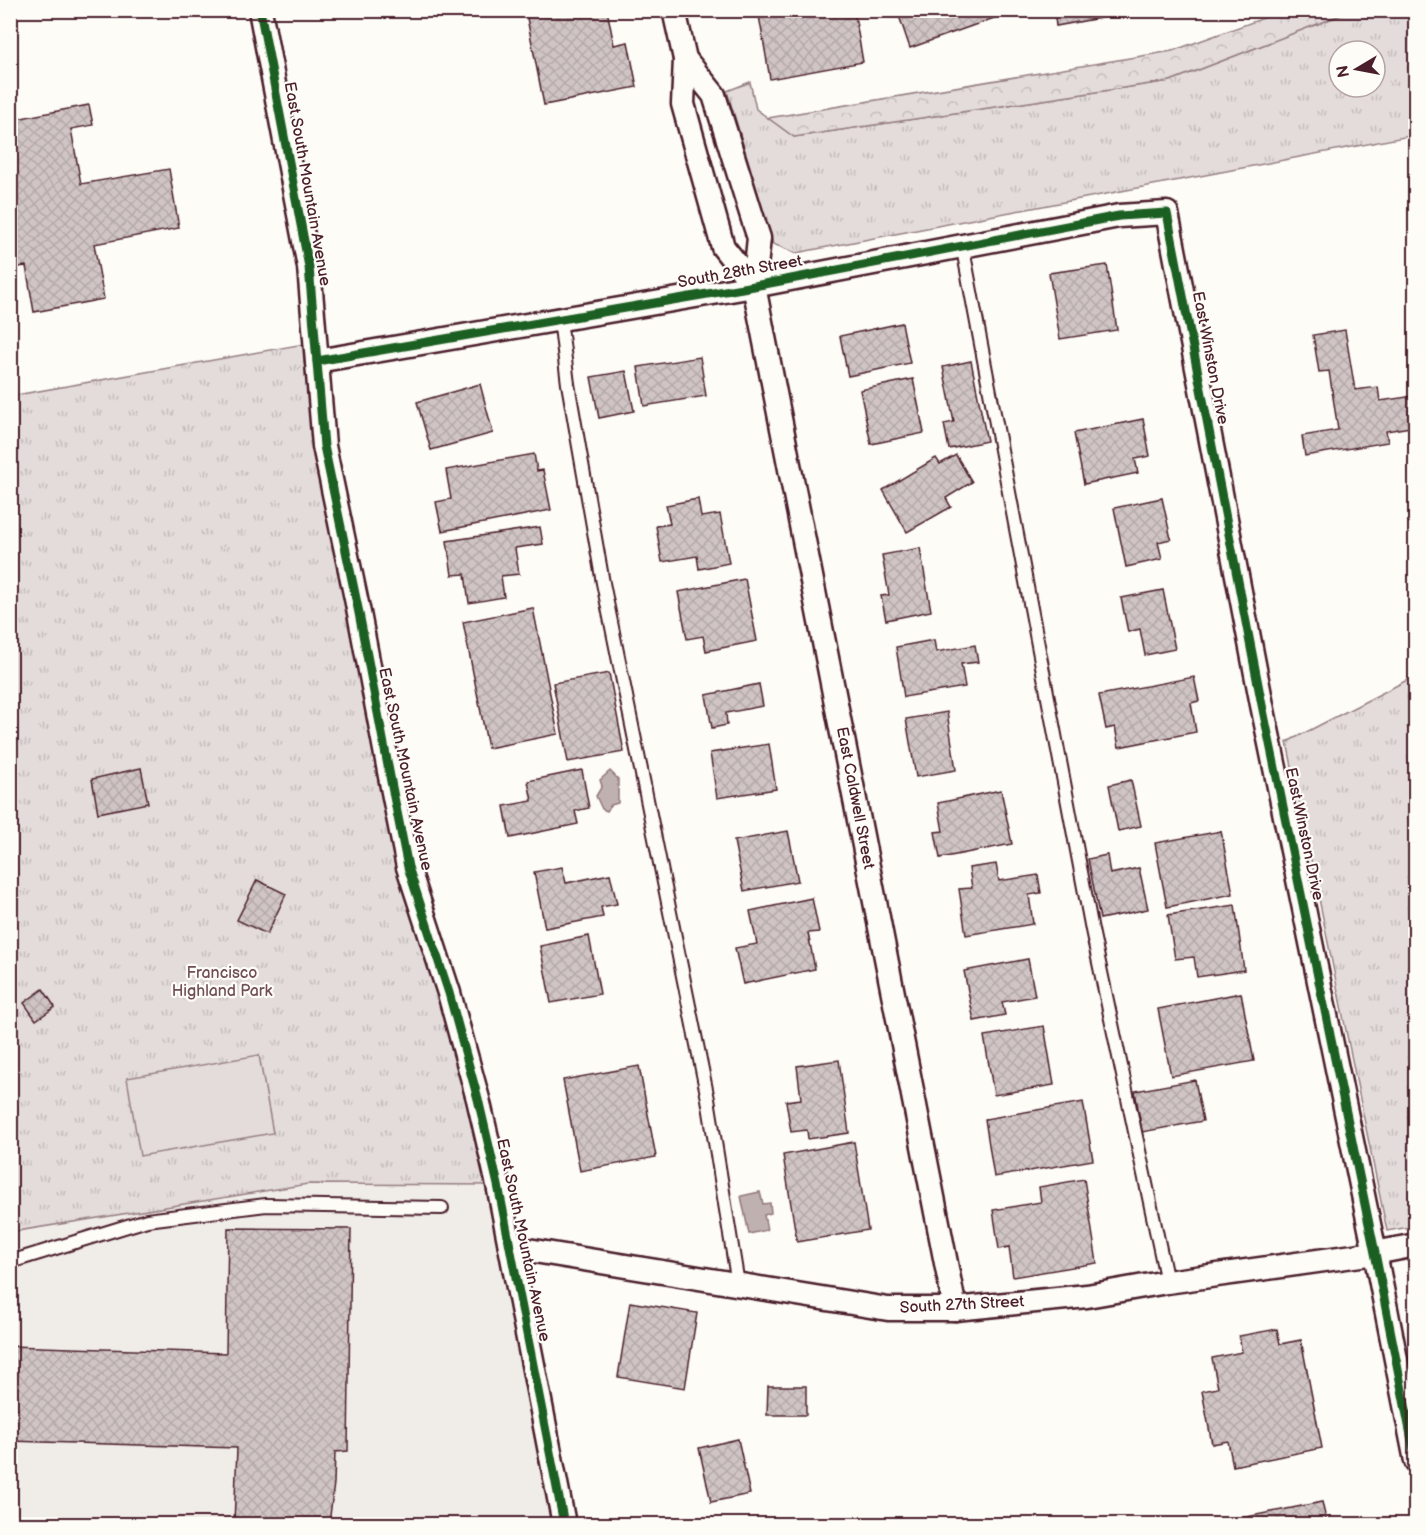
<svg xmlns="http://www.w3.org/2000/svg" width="1426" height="1535" font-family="'Balsamiq Sans',sans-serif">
  <defs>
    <pattern id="grass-tufts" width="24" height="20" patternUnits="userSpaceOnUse" patternTransform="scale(1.5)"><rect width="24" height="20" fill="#e3dcda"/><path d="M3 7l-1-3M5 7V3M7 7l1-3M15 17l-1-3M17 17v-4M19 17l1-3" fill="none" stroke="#c4bcbb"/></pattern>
    <pattern id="forest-crowns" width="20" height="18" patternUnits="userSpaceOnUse" patternTransform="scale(1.5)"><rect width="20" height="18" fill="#e3dcda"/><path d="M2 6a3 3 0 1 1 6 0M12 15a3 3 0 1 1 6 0" fill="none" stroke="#c4bcbb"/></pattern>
    <pattern id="building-cross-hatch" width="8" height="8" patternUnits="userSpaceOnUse" patternTransform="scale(1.5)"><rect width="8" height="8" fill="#d0c5c4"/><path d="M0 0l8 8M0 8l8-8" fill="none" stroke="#b4a9a9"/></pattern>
  </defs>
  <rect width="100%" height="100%" fill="#fdfcf7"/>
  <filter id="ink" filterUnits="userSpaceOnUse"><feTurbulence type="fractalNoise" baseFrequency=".0167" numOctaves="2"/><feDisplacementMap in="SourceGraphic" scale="12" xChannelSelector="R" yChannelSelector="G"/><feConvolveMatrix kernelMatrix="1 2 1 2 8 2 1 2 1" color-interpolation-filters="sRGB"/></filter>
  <g filter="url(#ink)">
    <path fill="#f0ece8" d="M308 1184 498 1185 564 1524H11V1232Z"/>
    <g fill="url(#grass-tufts)" stroke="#967e82" stroke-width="1.5" fill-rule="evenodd">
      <path d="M1351 11H1415V135L796 253 773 244 727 91 750 82 756 109 794 137 1170 81ZM1339 51H1375V87H1339Z"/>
      <path d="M315 342 392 787 498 1185 308 1184 11 1232V396Z"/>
      <path d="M1415 676V1226L1387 1231 1287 742Z"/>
    </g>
    <path fill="url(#forest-crowns)" stroke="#967e82" stroke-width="1.5" d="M1286 10 1351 11 1170 81 794 137 768 118 1172 51Z"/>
    <path fill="#e3dcda" stroke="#967e82" stroke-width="1.5" d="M259 1055 273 1133 140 1156 127 1078Z"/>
    <g fill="#c0b1b1" stroke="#91777b" stroke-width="1.5">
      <path d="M610 771 618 779V803L611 805 607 811 602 809 596 796 602 786 600 780Z"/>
      <path d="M760 1192 763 1204 770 1203 771 1213 764 1215 767 1230 749 1234 741 1196Z"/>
    </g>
    <g fill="url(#building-cross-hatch)" stroke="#4a1f2b" stroke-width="1.5">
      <path d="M565 10H607L614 45 628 42 637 87 544 105 527 18Z"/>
      <path d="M758 10H854L863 62 770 79Z"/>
      <path d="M897 10H995L997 17 910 48Z"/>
      <path d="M1054 10H1144L1056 26Z"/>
      <path d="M89 105 93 125 71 129 81 184 169 169 179 228 94 244 104 299 34 312 26 266 11 268 10 265V187L12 186 10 136 18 135 16 119Z"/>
      <path d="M1107 265 1117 330 1060 339 1049 273Z"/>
      <path d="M902 323 910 363 848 376 840 336Z"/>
      <path d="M1345 330 1355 390 1378 387 1380 401 1414 396 1416 426 1386 431 1388 442 1305 456 1302 436 1338 430 1329 371 1319 372 1313 335Z"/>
      <path d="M700 357 706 396 644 406 638 367Z"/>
      <path d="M971 361 987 441 949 449 944 424 954 422 943 367Z"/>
      <path d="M626 371 634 411 599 418 591 377Z"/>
      <path d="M913 379 924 433 871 444 860 390Z"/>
      <path d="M480 384 493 433 431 450 417 402Z"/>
      <path d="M1143 419 1150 456 1135 459 1138 473 1084 484 1074 433Z"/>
      <path d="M534 454 537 471 543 470 551 510 442 531 436 502 451 499 446 470Z"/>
      <path d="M956 455 972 482 946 498 951 507 907 532 883 490 936 458 940 464Z"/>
      <path d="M1162 498 1171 539 1158 542 1162 559 1126 567 1114 508Z"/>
      <path d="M698 499 701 517 720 514 729 563 699 569 697 556 662 562 656 526 670 524 666 505Z"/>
      <path d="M540 527 543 544 515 548 519 574 501 576 504 597 469 603 465 574 452 575 447 541Z"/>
      <path d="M920 548 931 611 886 620 881 596 889 595 882 555Z"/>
      <path d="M745 579 757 641 706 651 703 636 687 639 678 592Z"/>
      <path d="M1163 590 1175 649 1145 655 1140 629 1128 632 1121 598Z"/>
      <path d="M533 608 558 734 488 748 463 622Z"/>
      <path d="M934 640 936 652 975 645 978 662 961 664 965 687 904 697 896 647Z"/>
      <path d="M609 673 624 752 568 762 553 683Z"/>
      <path d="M1194 677 1199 701 1191 703 1196 732 1119 747 1115 727 1106 729 1099 695Z"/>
      <path d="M759 684 763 706 726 713 727 725 712 728 706 695Z"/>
      <path d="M947 712 956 770 916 777 906 719Z"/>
      <path d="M769 744 776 789 717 798 710 753Z"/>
      <path d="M141 768 148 803 98 813 92 779Z"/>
      <path d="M582 770 589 808 575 811 578 824 510 838 504 806 532 801 528 781Z"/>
      <path d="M1131 780 1141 826 1118 831 1109 785Z"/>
      <path d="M1001 790 1012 844 940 858 935 832 943 831 938 803Z"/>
      <path d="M788 831 798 881 744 891 734 841Z"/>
      <path d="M1221 831 1233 894 1167 907 1155 843Z"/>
      <path d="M1107 855 1110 874 1139 868 1148 909 1100 919 1088 859Z"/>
      <path d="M996 864 999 881 1038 875 1041 893 1029 895 1033 924 966 935 959 889 972 888 969 868Z"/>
      <path d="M562 867 566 883 610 874 617 904 601 907 603 917 545 928 534 872Z"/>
      <path d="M257 880 286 894 267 934 237 920Z"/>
      <path d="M812 898 819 932 808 933 815 969 743 984 735 948 757 944 750 911Z"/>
      <path d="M1235 905 1244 970 1197 977 1194 957 1175 959 1168 915Z"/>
      <path d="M589 936 600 994 551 1003 540 946Z"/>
      <path d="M1028 959 1035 996 1002 1002 1005 1015 974 1021 964 971Z"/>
      <path d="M43 989 55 1007 36 1020 24 1003Z"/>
      <path d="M1241 993 1254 1061 1171 1076 1158 1009Z"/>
      <path d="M1044 1026 1054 1085 994 1095 984 1036Z"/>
      <path d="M839 1060 849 1133 808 1139 807 1130 791 1132 786 1101 801 1099 797 1066Z"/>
      <path d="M639 1066 656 1157 580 1171 563 1080Z"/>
      <path d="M1195 1080 1203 1121 1142 1132 1135 1091Z"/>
      <path d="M1083 1102 1093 1160 994 1177 985 1119Z"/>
      <path d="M854 1142 868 1230 797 1242 783 1155Z"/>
      <path d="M1084 1179 1097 1263 1013 1277 1009 1247 999 1249 993 1210 1041 1202 1039 1187Z"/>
      <path d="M228 1228 351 1229 348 1451 335 1452 334 1483 329 1524H234L237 1448 10 1441V1346L226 1353Z"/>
      <path d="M630 1302 697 1313 685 1388 618 1377Z"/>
      <path d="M1277 1329 1280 1344 1301 1340 1322 1448 1233 1466 1228 1441 1212 1444 1202 1391 1218 1388 1212 1358 1242 1352 1239 1336Z"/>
      <path d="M768 1386H806V1415H767Z"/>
      <path d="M738 1439 750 1494 711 1502 699 1448Z"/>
      <path d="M1322 1502 1327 1524H1243L1241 1518Z"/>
    </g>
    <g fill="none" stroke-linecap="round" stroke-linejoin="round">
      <g stroke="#4a1f2b" stroke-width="16">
        <g id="service">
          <path d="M962 244 1092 930 1167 1282"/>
          <path d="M560 319 568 384 603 583 708 1099 738 1284"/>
          <path d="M10 1262 147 1220 266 1205 442 1208"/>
        </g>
      </g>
      <g stroke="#4a1f2b" stroke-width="27">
        <g id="minor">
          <path d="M260 10 309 267 324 446 359 613 392 787 408 867 449 993 478 1099 498 1185 564 1524"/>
          <path d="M674 10 685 59 683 104 723 247 754 286"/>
          <path d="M685 59 714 95 755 226 759 238 754 286 955 1309"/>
          <path d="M317 361 754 286 1119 216 1167 213 1262 705 1375 1253 1416 1461"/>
          <path d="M510 1247 888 1309H955L1087 1296 1167 1282 1375 1253 1416 1245"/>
        </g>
      </g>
      <use href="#service" stroke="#fdfcf7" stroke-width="12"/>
      <use href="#minor" stroke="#fdfcf7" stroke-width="22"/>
      <g stroke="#fdfcf7" stroke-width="13">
        <g id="cycleway">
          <path d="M260 10 309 267 324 446 359 613 392 787 408 867 449 993 478 1099 498 1185 564 1524"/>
          <path d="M317 361 754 286 1119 216 1167 213 1262 705 1375 1253 1416 1461"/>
        </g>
      </g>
      <use href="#cycleway" stroke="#1b5e20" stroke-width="9"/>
    </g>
  </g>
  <g text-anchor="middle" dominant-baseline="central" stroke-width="4.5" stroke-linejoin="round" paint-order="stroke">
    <g font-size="16" fill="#4a1f2b" stroke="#fdfcf7">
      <text transform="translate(307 184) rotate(80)">East South Mountain Avenue</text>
      <text transform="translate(740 272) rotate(-10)">South 28th Street</text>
      <text transform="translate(1210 358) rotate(79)">East Winston Drive</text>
      <text transform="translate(405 769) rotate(78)">East South Mountain Avenue</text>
      <text transform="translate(855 798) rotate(79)">East Caldwell Street</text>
      <text transform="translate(1304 834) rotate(78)">East Winston Drive</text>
      <text transform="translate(523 1240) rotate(78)">East South Mountain Avenue</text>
      <text transform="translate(962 1305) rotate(-3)">South 27th Street</text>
    </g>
    <g font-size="16" fill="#704e57" stroke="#fdfcf7">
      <text x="222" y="973">Francisco<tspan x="222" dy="18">Highland Park</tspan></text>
    </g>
  </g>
  <rect width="1426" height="1535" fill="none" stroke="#fdfcf7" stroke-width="36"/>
  <rect x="18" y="18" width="1390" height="1499" fill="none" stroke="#4a1f2b" stroke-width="2" filter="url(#ink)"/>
  <g transform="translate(1357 69) rotate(260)"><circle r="28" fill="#fdfcf7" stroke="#b5a4a5" stroke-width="1.5"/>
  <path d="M0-4.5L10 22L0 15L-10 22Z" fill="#4a1f2b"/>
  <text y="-9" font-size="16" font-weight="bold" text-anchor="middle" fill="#4a1f2b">N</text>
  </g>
</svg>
